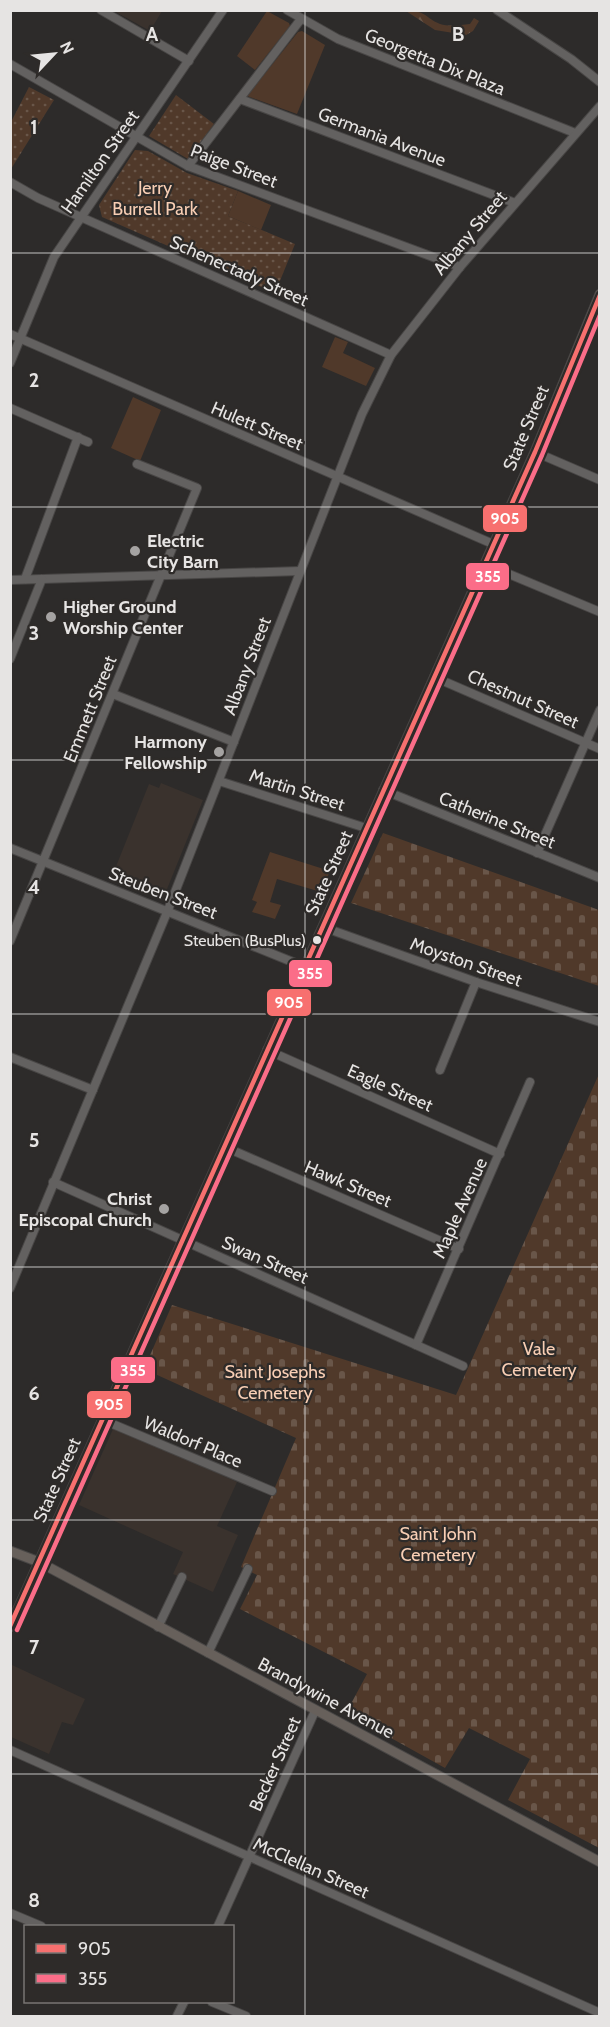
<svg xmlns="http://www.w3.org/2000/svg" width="610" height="2027" font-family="Cabin,sans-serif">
  <defs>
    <pattern id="forest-firs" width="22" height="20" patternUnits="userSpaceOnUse" patternTransform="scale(1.5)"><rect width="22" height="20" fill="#50392a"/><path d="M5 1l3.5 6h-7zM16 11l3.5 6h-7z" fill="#695649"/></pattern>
    <pattern id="cemetery-stones" width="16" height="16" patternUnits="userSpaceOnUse" patternTransform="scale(1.5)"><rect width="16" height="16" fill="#50392a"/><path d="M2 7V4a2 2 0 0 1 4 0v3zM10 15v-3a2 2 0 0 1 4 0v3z" fill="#695649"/></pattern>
    <pattern id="park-dots" width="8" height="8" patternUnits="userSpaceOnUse" patternTransform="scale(1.5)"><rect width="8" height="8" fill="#50392a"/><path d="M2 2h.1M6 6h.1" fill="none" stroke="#695649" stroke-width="1.8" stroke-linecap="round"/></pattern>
  </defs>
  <rect width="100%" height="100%" fill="#2d2b2a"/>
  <g fill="#3a322d">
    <path d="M114 11H162L150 31Z"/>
    <path d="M161 783 203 800 163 899 111 879 149 784 159 788Z"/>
    <path d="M114 1427 237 1482 217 1526 238 1535 213 1592 173 1574 183 1552 79 1505Z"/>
    <path d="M12 1665 85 1699 73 1725 62 1722 49 1754 11 1737Z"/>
  </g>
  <g fill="#50392a">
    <path d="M267 11 289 23 290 26 255 70 237 56Z"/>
    <path d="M302 31 325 45 297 114 247 96 298 32Z"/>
    <path d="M238 191 271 205 261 230 228 216Z"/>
    <path d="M335 337 348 342 343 353 375 368 366 386 322 367Z"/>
    <path d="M133 397 161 410 140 461 111 448Z"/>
    <path d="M270 852 330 871 321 892 277 879 270 902 281 905 275 919 252 912 257 902 252 900Z"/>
  </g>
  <path fill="url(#forest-firs)" d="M406 11C426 10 424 17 440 24 449 27 461 25 470 24L474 18 479 21 473 31 466 35 435 30Z"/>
  <g fill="url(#cemetery-stones)">
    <path d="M383 833 599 910V986L351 903Z"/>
    <path d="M599 1074V1848L508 1800 530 1759 469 1728 445 1768 346 1713 367 1674 240 1609 257 1575 241 1567 296 1438 144 1369 172 1305 456 1395Z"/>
  </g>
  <g fill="url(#park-dots)">
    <path d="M29 87 54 100 11 169V122Z"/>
    <path d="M176 95 214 124 188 159 149 136Z"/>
    <path d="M135 150 148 151 187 173 238 191 228 216 295 244 275 293 102 217 99 205Z"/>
  </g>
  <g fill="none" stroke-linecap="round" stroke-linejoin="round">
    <g stroke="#484645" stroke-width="10">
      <g id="minor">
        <path d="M101 10 189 61"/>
        <path d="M287 10 338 39 575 133"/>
        <path d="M497 10 571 59 600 82"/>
        <path d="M10 64 188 166 460 267"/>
        <path d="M240 99 515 203"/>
        <path d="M188 166 301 19"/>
        <path d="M10 182 38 198 391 355"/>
        <path d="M10 334 493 544"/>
        <path d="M10 363 54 257 223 10"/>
        <path d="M10 408 88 442"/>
        <path d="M535 452 600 480"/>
        <path d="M485 564 600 612"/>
        <path d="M25 579 78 437"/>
        <path d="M10 580 300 571"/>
        <path d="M10 659 42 579"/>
        <path d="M434 677 600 749"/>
        <path d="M113 694 234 742"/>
        <path d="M219 781 366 828"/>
        <path d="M383 790 600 878"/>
        <path d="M10 848 305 967"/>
        <path d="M537 853 600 710"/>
        <path d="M323 927 476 982 600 1022"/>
        <path d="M10 941 197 488 137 464"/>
        <path d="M267 1050 500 1154"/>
        <path d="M10 1057 93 1090"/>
        <path d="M440 1070 476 982"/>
        <path d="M225 1147 459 1249"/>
        <path d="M53 1182 463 1366"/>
        <path d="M10 1288 168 910 362 414 391 355 460 267 600 106"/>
        <path d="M416 1345 530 1082"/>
        <path d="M103 1420 272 1491"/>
        <path d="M158 1627 182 1577"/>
        <path d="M208 1653 248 1569"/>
        <path d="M10 1750 600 2013"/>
        <path d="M10 1913 41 1926"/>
        <path d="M218 1926 315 1711"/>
        <path d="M212 2002 246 2016"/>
        <path d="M177 2016 184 2002"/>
      </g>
    </g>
    <g stroke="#484645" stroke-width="11">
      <g id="major">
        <path d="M10 1551 39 1562 600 1862"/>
        <path d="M10 1627 535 452 600 294"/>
      </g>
    </g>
    <use href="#minor" stroke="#636160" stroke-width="8"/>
    <use href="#major" stroke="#67605b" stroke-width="9"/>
    <g stroke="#2e2b29" stroke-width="9">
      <path id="bus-1" d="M10 1626 535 452 600 295"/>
    </g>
    <g stroke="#2e2b29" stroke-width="9">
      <path id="bus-2" d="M17 1630 542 455 600 315"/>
    </g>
    <use href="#bus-1" stroke="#f7706f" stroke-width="4.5"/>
    <use href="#bus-2" stroke="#fb6d88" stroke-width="4.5"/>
  </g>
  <path fill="none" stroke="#e6e4e3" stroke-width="1.5" stroke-opacity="0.55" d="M305 10V2016M10 253H600M10 507H600M10 760H600M10 1014H600M10 1267H600M10 1520H600M10 1774H600"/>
  <g fill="#a5a3a2" stroke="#2e2b29" stroke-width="2">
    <circle cx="135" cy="551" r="6"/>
    <circle cx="51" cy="617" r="6"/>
    <circle cx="219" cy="752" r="6"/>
    <circle cx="164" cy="1209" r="6"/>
  </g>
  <circle fill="#e6e4e3" stroke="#2e2b29" stroke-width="2" cx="317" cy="940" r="5"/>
  <g text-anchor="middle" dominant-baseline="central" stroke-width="4.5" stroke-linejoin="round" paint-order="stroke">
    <g font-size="16" fill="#e6e4e3" stroke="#2e2b29" text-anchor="end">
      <text x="306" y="940">Steuben (BusPlus)</text>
    </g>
    <g font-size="18" fill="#e6e4e3" stroke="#2e2b29">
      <text transform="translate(435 62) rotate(22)">Georgetta Dix Plaza</text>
      <text transform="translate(382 137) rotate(21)">Germania Avenue</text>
      <text transform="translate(100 162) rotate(-55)">Hamilton Street</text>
      <text transform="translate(234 166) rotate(21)">Paige Street</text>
      <text transform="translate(470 233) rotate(-50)">Albany Street</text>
      <text transform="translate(239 271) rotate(24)">Schenectady Street</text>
      <text transform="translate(257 426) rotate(23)">Hulett Street</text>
      <text transform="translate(526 428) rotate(-67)">State Street</text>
      <text transform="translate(247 666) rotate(-69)">Albany Street</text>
      <text transform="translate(523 699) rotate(24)">Chestnut Street</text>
      <text transform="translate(90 709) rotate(-68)">Emmett Street</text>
      <text transform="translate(297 790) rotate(18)">Martin Street</text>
      <text transform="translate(497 820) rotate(22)">Catherine Street</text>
      <text transform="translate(329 873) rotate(-66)">State Street</text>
      <text transform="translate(163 893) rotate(21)">Steuben Street</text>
      <text transform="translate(466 962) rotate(19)">Moyston Street</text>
      <text transform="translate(390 1088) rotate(24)">Eagle Street</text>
      <text transform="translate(348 1184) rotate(23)">Hawk Street</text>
      <text transform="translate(460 1208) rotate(-66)">Maple Avenue</text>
      <text transform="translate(265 1260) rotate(24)">Swan Street</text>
      <text transform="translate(193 1442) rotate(23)">Waldorf Place</text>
      <text transform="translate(57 1480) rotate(-66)">State Street</text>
      <text transform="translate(326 1698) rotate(28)">Brandywine Avenue</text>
      <text transform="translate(275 1764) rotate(-66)">Becker Street</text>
      <text transform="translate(311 1868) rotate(24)">McClellan Street</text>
    </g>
    <g font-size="18" fill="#f8ceb4" stroke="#2e2b29">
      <text x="155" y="188">Jerry<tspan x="155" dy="21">Burrell Park</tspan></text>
      <text x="539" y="1349">Vale<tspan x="539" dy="21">Cemetery</tspan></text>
      <text x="275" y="1372">Saint Josephs<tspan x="275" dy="21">Cemetery</tspan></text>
      <text x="438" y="1534">Saint John<tspan x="438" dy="21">Cemetery</tspan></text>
    </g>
    <g font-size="18" font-weight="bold" fill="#e6e4e3" stroke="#2e2b29" text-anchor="start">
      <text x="147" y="541">Electric<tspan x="147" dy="21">City Barn</tspan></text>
      <text x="63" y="607">Higher Ground<tspan x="63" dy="21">Worship Center</tspan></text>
      <text x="207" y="742" text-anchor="end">Harmony<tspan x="207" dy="21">Fellowship</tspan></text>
      <text x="152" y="1199" text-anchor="end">Christ<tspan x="152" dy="21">Episcopal Church</tspan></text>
    </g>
  </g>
  <g font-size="20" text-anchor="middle" font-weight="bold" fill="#e6e4e3" stroke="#2e2b29" stroke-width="4.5" stroke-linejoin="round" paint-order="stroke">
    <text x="152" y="41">A</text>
    <text x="458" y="41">B</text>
    <text x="34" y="134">1</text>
    <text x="34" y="387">2</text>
    <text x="34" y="640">3</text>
    <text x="34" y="894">4</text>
    <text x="34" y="1147">5</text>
    <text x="34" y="1400">6</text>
    <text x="34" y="1654">7</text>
    <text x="34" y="1907">8</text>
  </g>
  <g stroke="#2e2b29" stroke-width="2">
    <rect x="482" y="504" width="46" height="29" rx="6" fill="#f7706f"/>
    <rect x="465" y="562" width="45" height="29" rx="6" fill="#fb6d88"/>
    <rect x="288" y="959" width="45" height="29" rx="6" fill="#fb6d88"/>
    <rect x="266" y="988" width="46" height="29" rx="6" fill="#f7706f"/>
    <rect x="110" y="1356" width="46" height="28" rx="6" fill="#fb6d88"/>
    <rect x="86" y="1390" width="46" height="29" rx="6" fill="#f7706f"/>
  </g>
  <g font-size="16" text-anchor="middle" font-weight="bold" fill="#fff">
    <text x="505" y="524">905</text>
    <text x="488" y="582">355</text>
    <text x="310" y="979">355</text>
    <text x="289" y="1008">905</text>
    <text x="133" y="1376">355</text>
    <text x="109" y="1410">905</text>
  </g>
  <rect width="610" height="2027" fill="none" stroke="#e6e4e3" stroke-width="24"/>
  <rect x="24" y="1925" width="210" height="78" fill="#2e2b29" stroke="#787573" stroke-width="1.5"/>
  <rect x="36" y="1944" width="30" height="9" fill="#f7706f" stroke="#787573" stroke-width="1.5"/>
  <text x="78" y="1955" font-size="18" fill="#e6e4e3">905</text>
  <rect x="36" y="1974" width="30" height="9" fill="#fb6d88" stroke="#787573" stroke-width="1.5"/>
  <text x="78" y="1985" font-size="18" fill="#e6e4e3">355</text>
  <g transform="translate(54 54) rotate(64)" stroke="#2e2b29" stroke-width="4.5" paint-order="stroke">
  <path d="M0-4.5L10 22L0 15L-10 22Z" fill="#e6e4e3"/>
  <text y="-9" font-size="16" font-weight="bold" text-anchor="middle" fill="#e6e4e3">N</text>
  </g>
</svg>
